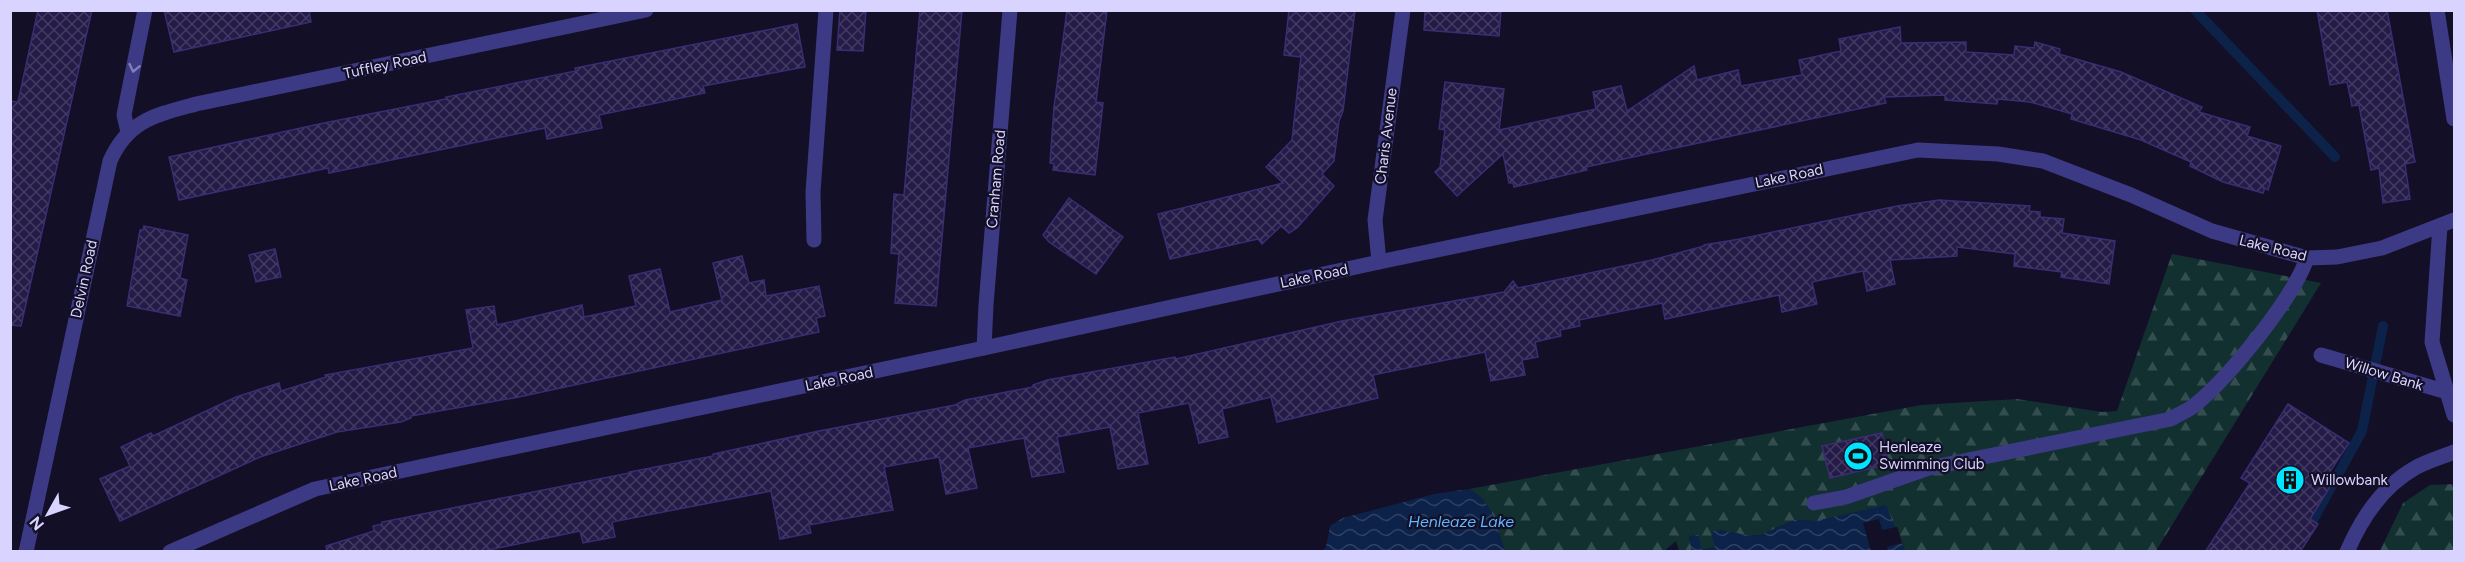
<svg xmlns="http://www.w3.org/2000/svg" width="2465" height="562" font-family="Figtree,sans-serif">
  <defs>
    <pattern id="forest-firs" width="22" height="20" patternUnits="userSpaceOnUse" patternTransform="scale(1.5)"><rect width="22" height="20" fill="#12302f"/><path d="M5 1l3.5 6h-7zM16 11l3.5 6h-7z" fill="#344d4e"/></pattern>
    <pattern id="water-waves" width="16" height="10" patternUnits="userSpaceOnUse" patternTransform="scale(1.5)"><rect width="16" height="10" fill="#0c2248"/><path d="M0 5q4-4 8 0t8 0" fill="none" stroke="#2f4163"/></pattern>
    <pattern id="building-cross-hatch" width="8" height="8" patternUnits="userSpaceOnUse" patternTransform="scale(1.5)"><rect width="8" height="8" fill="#241b47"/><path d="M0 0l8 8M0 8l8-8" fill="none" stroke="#433b63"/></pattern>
  </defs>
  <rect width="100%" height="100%" fill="#130f26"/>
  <g fill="url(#forest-firs)">
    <path d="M2172 254 2321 283 2156 551H1905L1897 527 1835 518 1815 521 1794 520 1761 535 1751 536 1719 530 1715 547 1701 550 1697 534 1689 537 1692 551H1679L1676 541 1664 551H1505C1496 526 1494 503 1469 489L1921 405 2017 399 2102 412 2117 411Z"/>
    <path d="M2454 484V551H2380L2403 503 2430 485Z"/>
  </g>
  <g fill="url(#water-waves)">
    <path d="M1469 489C1494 503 1496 526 1505 551H1322L1326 547 1330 526 1343 518 1434 494Z"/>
    <path d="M1886 505 1905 551H1692L1689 537 1698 534 1702 550 1715 547 1711 532 1719 530 1751 536 1761 535 1794 520 1815 521Z"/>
  </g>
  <path fill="#130f26" d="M1879 519 1882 530 1897 527 1901 543 1887 547 1888 551H1871L1863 523Z"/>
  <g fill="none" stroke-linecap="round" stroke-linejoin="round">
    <g stroke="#0c2248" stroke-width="10">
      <path d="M2195 10 2335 157"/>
      <path d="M2307 531 2362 431 2383 326"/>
    </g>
  </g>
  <g fill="url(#building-cross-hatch)" stroke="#3b2d73" stroke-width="1.5">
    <path d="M38 10H92L21 326 10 325V101L18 102Z"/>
    <path d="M164 10H309L311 22 174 52Z"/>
    <path d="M840 10H866L863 51 837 50Z"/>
    <path d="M920 10H962L936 306 895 303 899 254 891 253 894 194 904 195Z"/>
    <path d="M1067 10H1107L1096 102 1103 103 1095 175 1053 170 1054 164 1050 163 1054 107Z"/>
    <path d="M1289 10H1355L1343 111 1339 121 1334 161 1322 174 1334 186 1297 228 1289 233 1281 226 1262 244 1258 239 1170 259 1158 214 1283 183 1266 167 1292 140 1301 57 1284 55Z"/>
    <path d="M1425 10H1501L1499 36 1424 30Z"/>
    <path d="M2317 10H2387L2415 162 2405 164 2410 199 2383 203 2379 168 2371 170 2359 105 2352 106 2347 82 2330 85Z"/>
    <path d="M797 24 805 67 703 86 705 93 599 115 602 128 547 139 545 128 329 173 328 168 179 200 169 157 319 124 446 99V97L576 71 575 68Z"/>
    <path d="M1900 27 1901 43 1966 42V52L2014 55 2015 46 2034 48 2035 42 2060 49 2059 54 2121 72 2202 107 2199 112 2250 127 2247 136 2281 146 2268 190 2265 188 2263 193 2223 182 2190 166 2191 162 2141 140 2071 119 2072 114 2030 102 1998 99 1997 104 1945 100V95L1884 97 1886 103 1586 167 1587 170 1514 187 1513 183H1509L1503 154 1457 196 1435 172 1440 167 1445 130 1439 129 1445 82 1504 89 1499 130 1596 109 1593 92 1621 86 1627 111 1694 66 1697 80 1738 70 1741 86 1802 75 1799 60 1841 51 1839 39Z"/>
    <path d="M1069 198 1123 237 1096 274 1049 242 1043 235Z"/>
    <path d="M1939 200 2030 206 2029 211 2040 212V217L2064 219 2062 233 2115 241 2109 284 2061 277 2062 272 2014 266 2015 254 1957 247V256L1890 260 1895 284 1867 291 1863 271 1812 282 1817 304 1782 312 1779 295 1665 319 1662 303 1579 320 1580 326 1560 330 1561 336 1535 342 1538 357 1522 360 1525 375 1491 381 1485 352 1373 375 1378 398 1277 422 1271 397 1222 409 1228 437 1199 443 1189 403 1138 413 1148 464 1118 469 1110 427 1057 437 1064 472 1032 477 1024 438 968 448 977 488 946 494 939 457 884 467 893 510 809 525 811 533 780 539 771 491 612 522 615 537 583 543 580 531 479 552H327L326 546 374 531 373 526 382 524V522L629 473V472L713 456V454L819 431 955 405 965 400 1033 387V385L1047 380 1175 357 1176 359 1342 321 1504 292 1513 281 1518 288 1652 260 1704 246V245L1740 239 1897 206Z"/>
    <path d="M144 226 188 235 180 278 187 280 180 316 127 306 140 230H143Z"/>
    <path d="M275 249 281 277 256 282 249 255Z"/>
    <path d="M742 256 749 283 764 280 766 296 819 286 825 316 816 318 819 332 519 397 411 416V418L401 422 337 432 260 457 120 521 100 479 130 466 121 447 151 433 153 436 236 397 279 383 281 391 326 377 325 375 473 348 466 310 494 306 497 325 582 305 584 317 636 306 629 276 660 269 670 312 722 300 713 263Z"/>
    <path d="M2288 404 2349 443 2329 473 2336 477 2310 519 2318 524 2300 552H2205L2250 483 2241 478Z"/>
    <path d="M1882 433 1889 464 1830 478 1822 446Z"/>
  </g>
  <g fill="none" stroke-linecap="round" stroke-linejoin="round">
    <g stroke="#3d3a85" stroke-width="15">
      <path d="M814 240 813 192 826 10"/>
      <path d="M2321 355 2454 394"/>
      <path d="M1814 503 1846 497 1929 468 2171 419C2178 414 2188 411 2195 405 2229 377 2293 299 2307 258"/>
    </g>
    <g stroke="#3d3a85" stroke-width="15">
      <path d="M2437 10 2454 119"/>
      <path d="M128 132 124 115 145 10"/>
      <path d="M2440 226 2432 342 2454 415"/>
      <path d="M1379 262 1375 220 1403 10"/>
      <path d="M984 348 986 305 1010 10"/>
      <path d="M26 552 110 161C128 120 156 115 196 104L646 10"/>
      <path d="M170 552 315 489 984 348 1379 262 1918 150 1998 154 2043 161 2131 195 2212 231 2307 258 2337 257 2382 248 2454 220"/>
      <path d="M2347 552C2361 519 2383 486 2415 468 2427 461 2442 457 2454 452"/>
    </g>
  </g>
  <defs><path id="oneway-chevron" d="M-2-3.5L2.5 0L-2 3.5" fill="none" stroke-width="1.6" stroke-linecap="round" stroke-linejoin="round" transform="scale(1.5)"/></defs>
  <use stroke="#837fbc" href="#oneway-chevron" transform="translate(134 68) rotate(102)"/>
  <defs>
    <g id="stadium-disc" transform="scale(1.5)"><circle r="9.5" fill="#00e5ff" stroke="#130f26"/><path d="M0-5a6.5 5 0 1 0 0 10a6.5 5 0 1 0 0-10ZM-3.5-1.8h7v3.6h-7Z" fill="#111"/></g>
    <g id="building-disc" transform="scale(1.5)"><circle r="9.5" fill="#00e5ff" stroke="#130f26"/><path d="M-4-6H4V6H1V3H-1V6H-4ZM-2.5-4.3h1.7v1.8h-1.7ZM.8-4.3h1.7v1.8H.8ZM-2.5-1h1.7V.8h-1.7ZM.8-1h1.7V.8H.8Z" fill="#111"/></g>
  </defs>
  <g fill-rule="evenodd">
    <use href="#stadium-disc" x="1858" y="456"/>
    <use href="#building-disc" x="2290" y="480"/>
  </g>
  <g text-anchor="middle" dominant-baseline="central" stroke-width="4.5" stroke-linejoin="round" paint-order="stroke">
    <g font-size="15" fill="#d9d4ff" stroke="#130f26">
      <text transform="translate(385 65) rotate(-12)">Tuffley Road</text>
      <text transform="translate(1386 136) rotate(-83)">Charis Avenue</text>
      <text transform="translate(1789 176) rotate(-12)">Lake Road</text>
      <text transform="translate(996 179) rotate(-85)">Cranham Road</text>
      <text transform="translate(2273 248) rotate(14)">Lake Road</text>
      <text transform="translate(1314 276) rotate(-12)">Lake Road</text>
      <text transform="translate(84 279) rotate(-78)">Delvin Road</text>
      <text transform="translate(2384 374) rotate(17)">Willow Bank</text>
      <text transform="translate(839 379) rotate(-12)">Lake Road</text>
      <text transform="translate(363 479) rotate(-12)">Lake Road</text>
    </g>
    <g font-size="15" fill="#d9d4ff" stroke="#130f26" text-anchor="start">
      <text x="1879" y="447">Henleaze<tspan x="1879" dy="17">Swimming Club</tspan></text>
      <text x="2311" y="480">Willowbank</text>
    </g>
    <g font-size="16" font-style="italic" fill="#62b6ff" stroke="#130f26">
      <text x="1461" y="521">Henleaze Lake</text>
    </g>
  </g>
  <rect width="2465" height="562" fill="none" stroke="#d9d4ff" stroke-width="24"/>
  <g transform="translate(48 514) rotate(230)" stroke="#130f26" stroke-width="4.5" paint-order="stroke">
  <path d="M0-4.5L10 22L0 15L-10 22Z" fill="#d9d4ff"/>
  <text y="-9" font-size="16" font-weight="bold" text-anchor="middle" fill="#d9d4ff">N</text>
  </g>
</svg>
